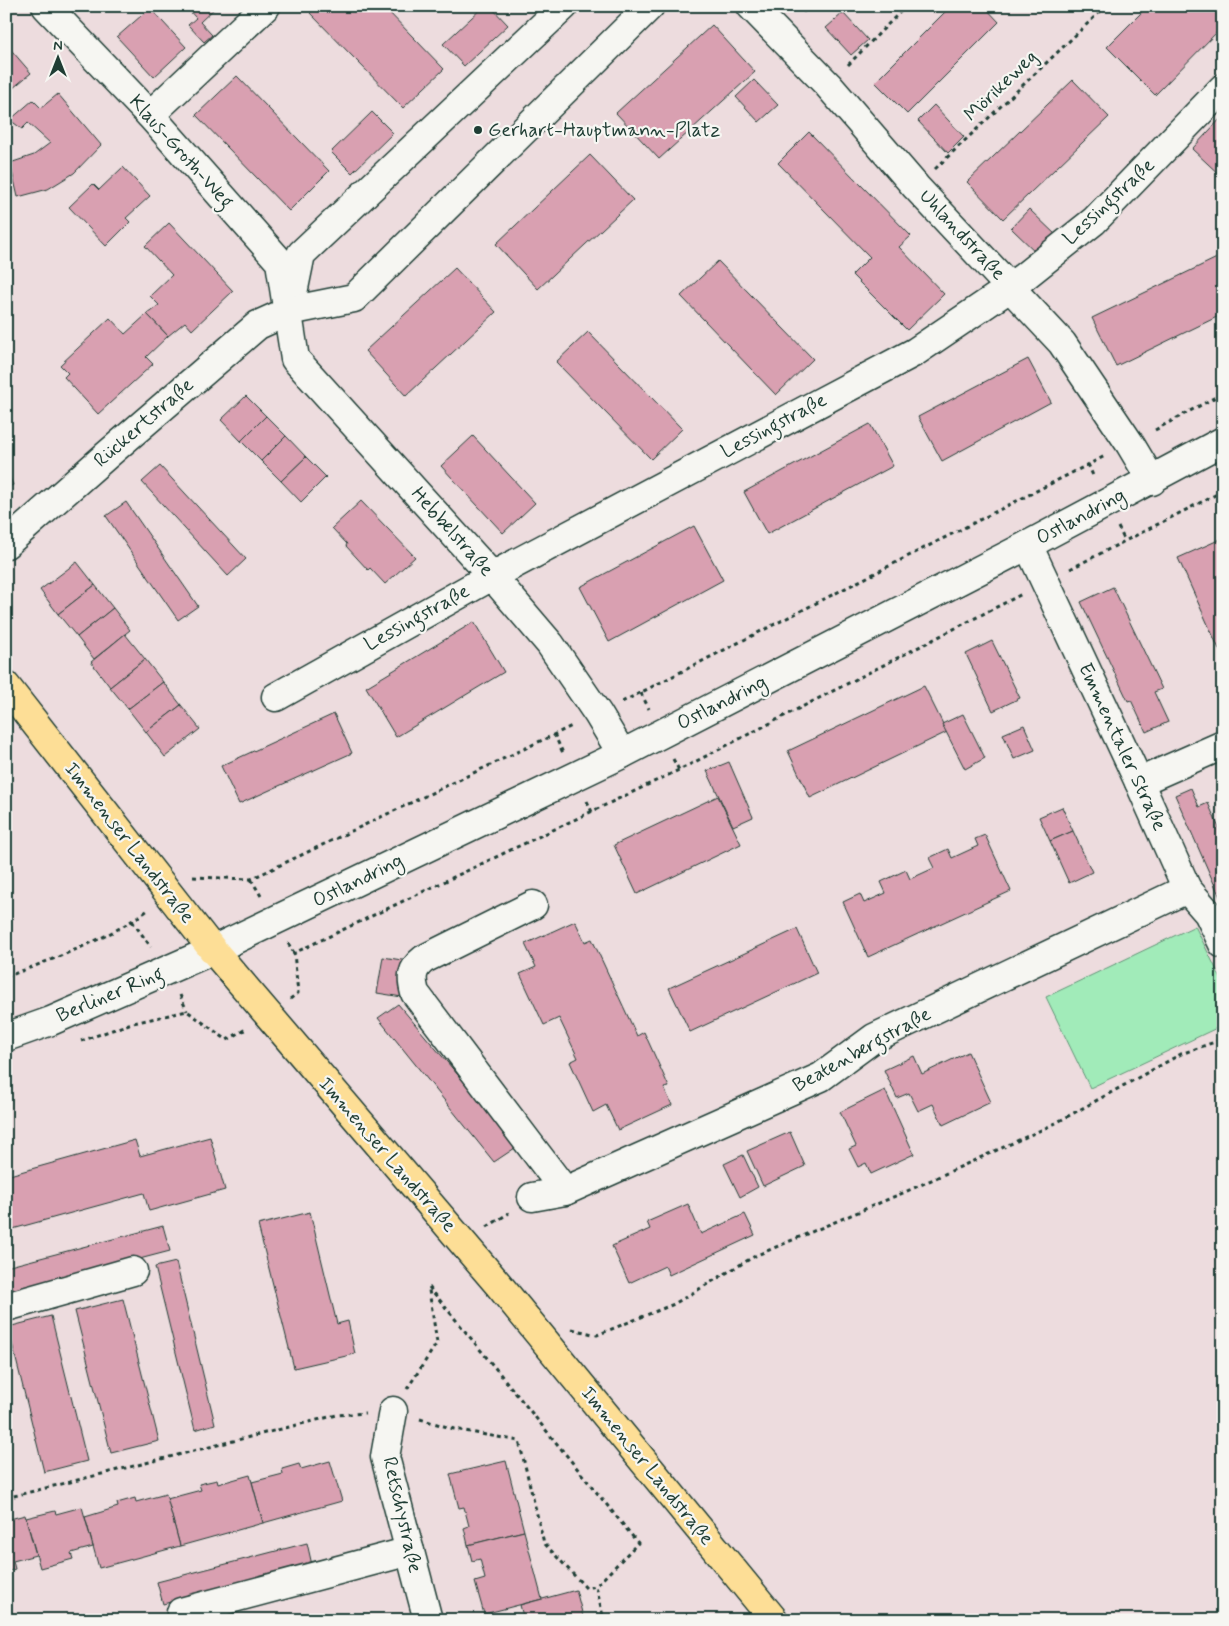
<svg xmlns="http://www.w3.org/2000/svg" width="1229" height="1626" font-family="Mynerve,sans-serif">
  <rect width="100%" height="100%" fill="#eddcde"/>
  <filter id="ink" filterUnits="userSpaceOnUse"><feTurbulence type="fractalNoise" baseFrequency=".02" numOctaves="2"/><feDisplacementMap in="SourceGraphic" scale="10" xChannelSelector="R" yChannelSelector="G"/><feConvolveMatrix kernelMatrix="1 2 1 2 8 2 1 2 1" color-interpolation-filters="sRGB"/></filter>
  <g filter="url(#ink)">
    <path fill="#a1ebb9" stroke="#609476" d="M1195 926 1223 983V1025L1090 1088 1046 997Z"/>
    <g fill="#d9a0b1" stroke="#1f3d34">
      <path d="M185 6H217L200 22 212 35 204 42 188 25 196 18Z"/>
      <path d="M317 6H383L444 69 403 108 310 13Z"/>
      <path d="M484 6H490L508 25 464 66 443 44Z"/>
      <path d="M797 6H811L804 13Z"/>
      <path d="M951 6H984L999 22 907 114 875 82Z"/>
      <path d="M1148 6H1223V26L1155 95 1107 47Z"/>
      <path d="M150 8 186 47 154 77 117 37Z"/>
      <path d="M843 13 868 40 851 55 826 28Z"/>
      <path d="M712 25 755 72 659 159 616 113Z"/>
      <path d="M6 44 31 73 6 94Z"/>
      <path d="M237 76 329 171 289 211 196 115Z"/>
      <path d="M754 80 778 105 759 122 736 97Z"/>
      <path d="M1073 80 1109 117 1003 219 967 182Z"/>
      <path d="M58 94 101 145 74 173 48 189 18 197 10 163 34 155 50 143 28 123 22 129 10 120 33 100 41 108Z"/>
      <path d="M934 105 964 137 948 153 918 121Z"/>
      <path d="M372 112 393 133 352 173 331 152Z"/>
      <path d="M1223 116V178L1192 149Z"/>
      <path d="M809 132 911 236 899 247 944 294 907 330 852 275 870 257 778 163Z"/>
      <path d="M590 155 633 200 538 289 496 244Z"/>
      <path d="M123 167 150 196 126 218 130 222 106 246 69 207 93 184 99 190Z"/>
      <path d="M1029 209 1059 238 1040 256 1011 228Z"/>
      <path d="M169 223 233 291 192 330 185 322 168 336 147 314 159 305 150 296 172 275 145 246Z"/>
      <path d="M1223 255V314L1116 366 1092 318Z"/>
      <path d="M718 261 813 359 776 395 681 296Z"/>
      <path d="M455 268 496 312 406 396 365 351Z"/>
      <path d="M147 314 168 336 146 357 153 364 98 414 64 377 68 373 60 365 110 318 125 334Z"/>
      <path d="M588 332 682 429 651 459 556 362Z"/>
      <path d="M1028 359 1051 402 942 461 918 417Z"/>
      <path d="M246 396 266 416 241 441 221 420Z"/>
      <path d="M266 416 286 436 261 461 241 441Z"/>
      <path d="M870 424 893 466 767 534 744 492Z"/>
      <path d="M286 436 306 457 281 481 261 461Z"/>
      <path d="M473 436 535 503 503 533 441 466Z"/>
      <path d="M306 457 326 477 301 502 281 481Z"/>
      <path d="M160 466 246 559 228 576 142 482Z"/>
      <path d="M6 469 13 485 6 488Z"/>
      <path d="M361 501 415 557 385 584 370 568 368 570 346 546 347 544 332 528Z"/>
      <path d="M126 502 198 606 178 620 106 516Z"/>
      <path d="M694 526 723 580 609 642 580 587Z"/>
      <path d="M1223 538V658L1178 558Z"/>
      <path d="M77 562 95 585 58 614 40 590Z"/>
      <path d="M95 585 113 608 77 637 58 614Z"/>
      <path d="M1113 587 1162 689 1154 692 1168 722 1146 732 1131 700 1128 701 1081 602Z"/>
      <path d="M113 608 130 630 94 659 77 637Z"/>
      <path d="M474 622 504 672 396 737 366 687Z"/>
      <path d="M125 634 145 659 110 687 91 662Z"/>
      <path d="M992 641 1020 698 993 711 966 654Z"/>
      <path d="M145 659 163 682 128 709 110 687Z"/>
      <path d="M163 682 181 705 146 732 128 709Z"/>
      <path d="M924 686 947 732 810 798 788 751Z"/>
      <path d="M181 705 200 729 165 757 146 732Z"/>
      <path d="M334 714 352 753 239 804 221 766Z"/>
      <path d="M963 714 985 758 965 769 942 724Z"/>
      <path d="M1024 725 1035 750 1014 759 1003 734Z"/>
      <path d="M729 762 753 817 733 826 707 771Z"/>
      <path d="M1191 788 1199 807 1208 803 1219 828 1223 826V904L1175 795Z"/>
      <path d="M718 796 741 844 637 894 614 845Z"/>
      <path d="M1062 807 1073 831 1050 841 1039 817Z"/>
      <path d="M1073 831 1092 872 1069 883 1050 841Z"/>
      <path d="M985 835 1011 891 868 957 843 902 860 894 864 903 886 893 881 882 906 870 910 879 934 868 929 858 948 849 952 858 978 846 975 839Z"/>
      <path d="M6 862 13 869 6 875Z"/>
      <path d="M575 921 585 942 592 939 637 1036 644 1032 669 1087 664 1088 672 1105 618 1130 606 1105 593 1112 570 1062 578 1058 559 1018 544 1025 520 974 536 967 525 944Z"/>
      <path d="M797 929 817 973 690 1032 669 988Z"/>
      <path d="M383 957 408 961 402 997 377 993Z"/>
      <path d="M398 1004 518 1146 494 1162 378 1018Z"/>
      <path d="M968 1052 991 1102 943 1125 933 1104 918 1111 909 1093 897 1098 884 1070 914 1056 922 1074Z"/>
      <path d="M885 1090 914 1154 871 1174 866 1163 858 1167 849 1149 856 1146 840 1112Z"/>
      <path d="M790 1132 805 1166 763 1186 747 1151Z"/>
      <path d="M210 1137 225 1190 149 1211 144 1193 9 1230 6 1219V1176L135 1140 140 1156Z"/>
      <path d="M743 1155 758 1187 740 1197 724 1164Z"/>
      <path d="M688 1204 701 1234 745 1214 755 1235 669 1275 665 1266 629 1283 612 1246 650 1229 647 1222Z"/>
      <path d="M310 1212 337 1324 348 1321 355 1354 294 1368 258 1225Z"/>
      <path d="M163 1226 170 1251 6 1294V1267Z"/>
      <path d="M176 1262 215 1424 195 1430 155 1267Z"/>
      <path d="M123 1299 159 1441 111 1453 75 1311Z"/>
      <path d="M51 1316 87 1461 44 1472 8 1327Z"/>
      <path d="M330 1461 342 1501 263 1523 252 1482 283 1474 282 1469 299 1464 301 1469Z"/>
      <path d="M506 1461 524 1531 468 1545 464 1528 469 1526 464 1507 459 1508 450 1474Z"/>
      <path d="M250 1475 263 1523 180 1546 167 1499 201 1490 199 1484 217 1480 218 1484Z"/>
      <path d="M166 1494 180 1546 99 1568 85 1517 118 1507 117 1503 135 1498 136 1502Z"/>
      <path d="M82 1507 93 1547 71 1553 73 1559 40 1568 26 1518 55 1511 56 1514Z"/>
      <path d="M25 1515 36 1555 13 1561 15 1569 6 1572V1520Z"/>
      <path d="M524 1531 542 1599 484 1614 475 1582 485 1579 480 1559 472 1561 468 1545Z"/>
      <path d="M307 1543 312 1565 163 1604 157 1582Z"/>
      <path d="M576 1590 584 1620H524L520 1605Z"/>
    </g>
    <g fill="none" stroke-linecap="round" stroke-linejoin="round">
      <g stroke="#1f3d34" stroke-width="31">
        <g id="minor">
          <path d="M46 6 150 115 280 262 295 359 492 576 550 644 598 714 622 754"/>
          <path d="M751 6 828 85 916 187 1062 343 1130 444 1152 481"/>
          <path d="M150 115 266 6"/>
          <path d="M292 298 301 254 564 6"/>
          <path d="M6 544 107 455 258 325 289 311 354 298 650 6"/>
          <path d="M1028 545 1139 782 1187 889 1208 913 1223 944"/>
          <path d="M276 697 492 576 915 352 1011 287 1094 221 1223 88"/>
          <path d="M1139 782 1223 745"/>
          <path d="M533 905 424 959C411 969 411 978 415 993L565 1191"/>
          <path d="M6 1037 51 1021 213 950 622 754 1028 545 1223 441"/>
          <path d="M532 1197 565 1191 821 1077 874 1038 1187 889"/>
          <path d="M6 1307 133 1271"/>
          <path d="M393 1411 385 1457 428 1620"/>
          <path d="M181 1612 410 1551"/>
        </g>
      </g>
      <g stroke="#1f3d34" stroke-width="31">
        <path id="major" d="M6 686 213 950 498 1284 774 1620"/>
      </g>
      <g stroke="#1f3d34" stroke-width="3" stroke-dasharray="4 4" stroke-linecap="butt">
        <path d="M848 65 906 6"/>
        <path d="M935 169 1106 6"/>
        <path d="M1155 430 1223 393"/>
        <path d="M1088 464 1094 478"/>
        <path d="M1118 527 1124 539"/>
        <path d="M1070 569 1223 491"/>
        <path d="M641 693 649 709"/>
        <path d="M622 702 1105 456"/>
        <path d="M554 734 563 753"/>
        <path d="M673 759 679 770"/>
        <path d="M587 801 592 812"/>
        <path d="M193 877 251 879 572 726"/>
        <path d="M251 879 261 896"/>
        <path d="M132 921 151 947"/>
        <path d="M288 943 294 953"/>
        <path d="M6 977C55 958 105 941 148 910"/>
        <path d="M180 995 187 1011"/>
        <path d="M290 999 298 993 294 953 679 770 1022 594"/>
        <path d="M81 1041 129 1024 187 1011 227 1040 246 1029"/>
        <path d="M487 1227 509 1213"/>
        <path d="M429 1287 638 1543 596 1586 604 1620"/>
        <path d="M572 1329 597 1335 674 1304 755 1256 905 1192 1052 1125 1181 1054 1223 1039"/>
        <path d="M407 1389 437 1343 429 1290"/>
        <path d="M420 1419 454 1429 519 1441 544 1543 586 1588 596 1586"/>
        <path d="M6 1498 337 1415 365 1413"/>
      </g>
      <use href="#minor" stroke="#f6f6f2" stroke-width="28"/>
      <use href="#major" stroke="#fdde96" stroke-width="28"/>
    </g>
  </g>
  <circle fill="#1f3d34" stroke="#f6f6f2" stroke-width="2" cx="478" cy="130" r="5"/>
  <g text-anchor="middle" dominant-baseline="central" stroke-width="4.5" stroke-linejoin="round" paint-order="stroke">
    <g font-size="20" fill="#1f3d34" stroke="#f6f6f2">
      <text transform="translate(1001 86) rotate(-44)">Mörikeweg</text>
      <text transform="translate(181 152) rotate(48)">Klaus-Groth-Weg</text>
      <text transform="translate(1109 202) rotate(-43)">Lessingstraße</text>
      <text transform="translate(962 235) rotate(47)">Uhlandstraße</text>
      <text transform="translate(144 423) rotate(-41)">Rückertstraße</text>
      <text transform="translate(774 426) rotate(-28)">Lessingstraße</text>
      <text transform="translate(1081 517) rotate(-28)">Ostlandring</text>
      <text transform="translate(452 532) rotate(48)">Hebbelstraße</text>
      <text transform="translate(417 618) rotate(-29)">Lessingstraße</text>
      <text transform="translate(722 703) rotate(-27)">Ostlandring</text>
      <text transform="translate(1122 747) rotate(65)">Emmentaler Straße</text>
      <text transform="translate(129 843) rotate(52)">Immenser Landstraße</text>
      <text transform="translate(358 881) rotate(-26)">Ostlandring</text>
      <text transform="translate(110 995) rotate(-23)">Berliner Ring</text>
      <text transform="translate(862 1050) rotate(-29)">Beatenbergstraße</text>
      <text transform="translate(387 1155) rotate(49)">Immenser Landstraße</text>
      <text transform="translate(647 1466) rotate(51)">Immenser Landstraße</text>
      <text transform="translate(402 1515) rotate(77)">Retschystraße</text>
    </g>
    <g font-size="20" fill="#1f3d34" stroke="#f6f6f2" text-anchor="start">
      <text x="488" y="130">Gerhart-Hauptmann-Platz</text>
    </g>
  </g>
  <rect width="1229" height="1626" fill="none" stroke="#f6f6f2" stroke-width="25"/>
  <rect x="12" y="12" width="1204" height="1601" fill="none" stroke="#1f3d34" stroke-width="2" filter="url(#ink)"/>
  <g transform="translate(58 58)" stroke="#f6f6f2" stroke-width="4" paint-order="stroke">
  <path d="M0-4L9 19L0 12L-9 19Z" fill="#1f3d34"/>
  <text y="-8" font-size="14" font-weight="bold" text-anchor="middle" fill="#1f3d34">N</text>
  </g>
</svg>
